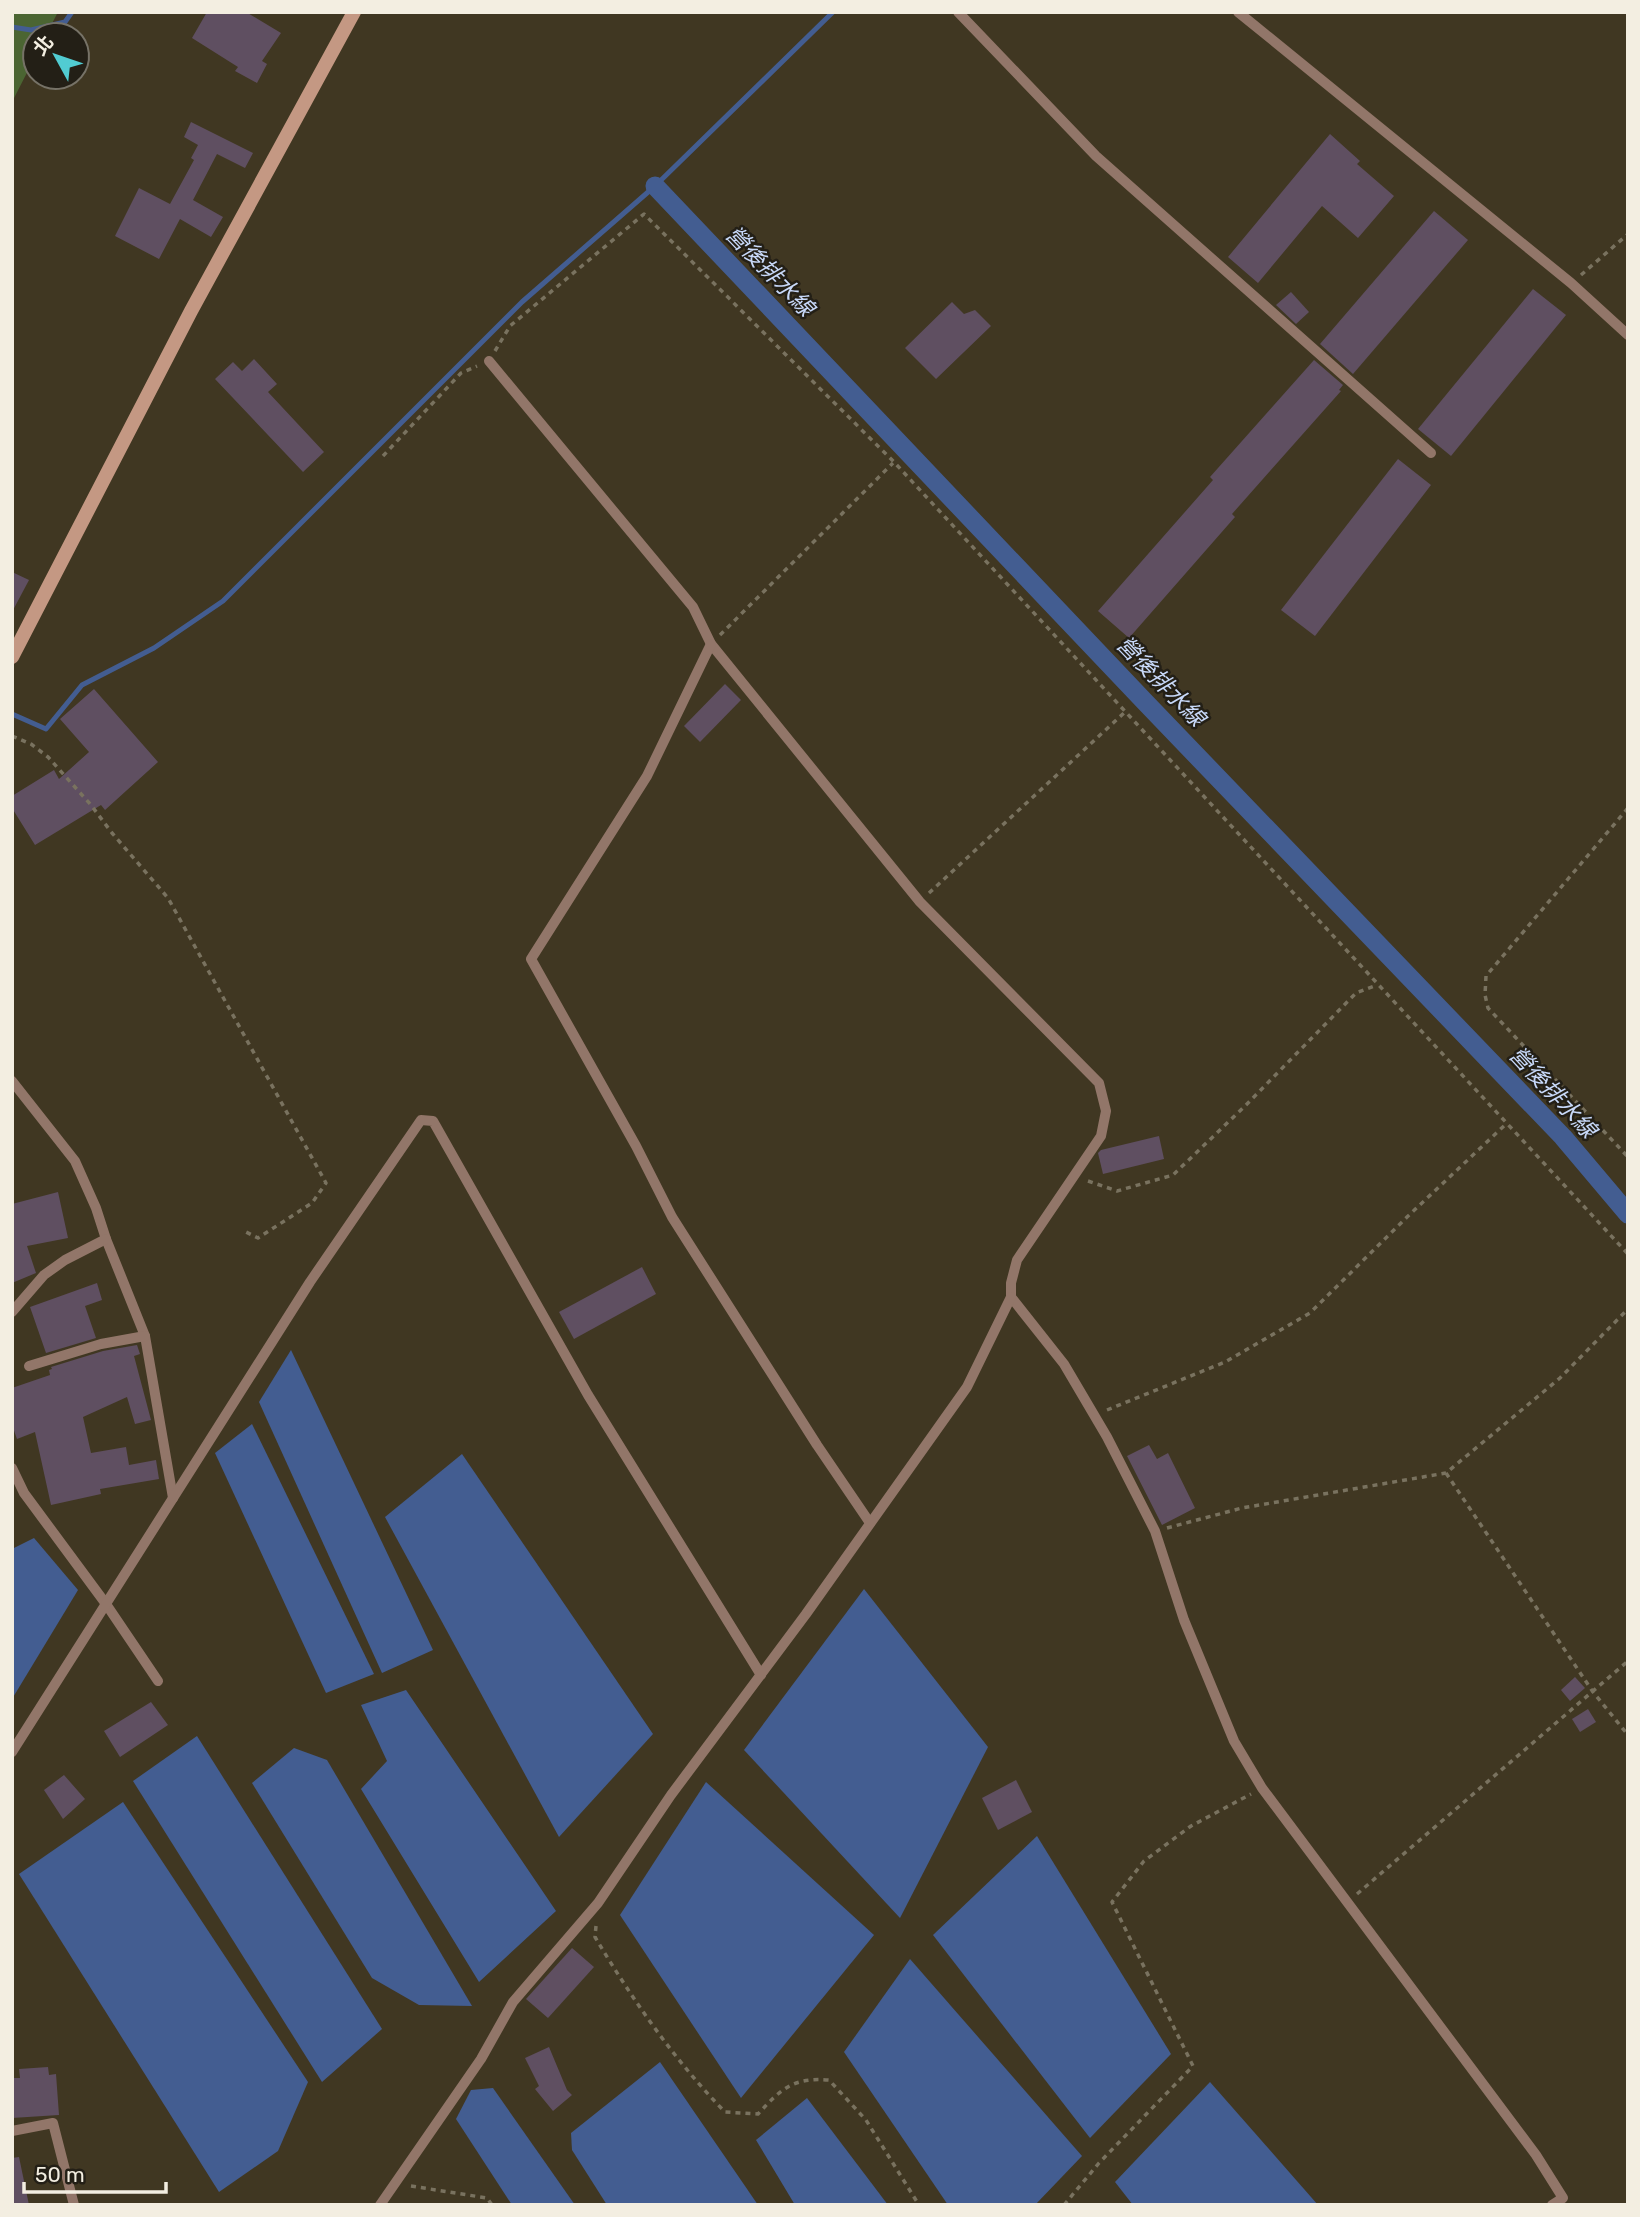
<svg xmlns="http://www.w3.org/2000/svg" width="1640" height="2217" font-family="Rubik,'Noto Sans TC',sans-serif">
  <rect width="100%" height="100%" fill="#403722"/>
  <path fill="#4b6532" d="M12 12H58L46 35H35V57L12 102Z"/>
  <g fill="#435d91">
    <path d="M291 1350 433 1650 382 1673 259 1402Z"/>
    <path d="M252 1424 374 1674 326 1693 215 1453Z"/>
    <path d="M462 1454 653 1734 559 1837 385 1517Z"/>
    <path d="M34 1538 78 1590 12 1699V1549Z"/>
    <path d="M864 1589 988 1747 900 1918 744 1750Z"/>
    <path d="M406 1690 556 1911 479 1982 361 1789 387 1761 361 1705Z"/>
    <path d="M197 1736 382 2029 322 2082 133 1781Z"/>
    <path d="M294 1748 327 1760 472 2006 419 2005 372 1978 252 1783Z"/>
    <path d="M706 1782 874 1935 741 2098 620 1915Z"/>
    <path d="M123 1802 308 2082 278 2151 219 2192 19 1874Z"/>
    <path d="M1037 1836 1171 2054 1090 2138 933 1935Z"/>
    <path d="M910 1959 1082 2156 1035 2205H948L844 2052Z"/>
    <path d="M660 2062 758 2205H607L572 2150 571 2133Z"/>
    <path d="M1210 2082 1318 2205H1133L1115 2182Z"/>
    <path d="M493 2088 575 2205H512L456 2119 471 2090Z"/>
    <path d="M807 2098 888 2205H795L756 2140Z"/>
  </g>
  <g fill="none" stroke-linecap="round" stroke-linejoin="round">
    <g stroke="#435d91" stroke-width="5">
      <path d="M12 27 31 30 65 22 72 12"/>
      <path d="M12 714 46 729 82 685 154 648 223 601 522 302 655 186 833 12"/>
    </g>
    <path stroke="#435d91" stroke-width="19" d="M655 186 1146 703 1563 1137 1628 1214"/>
  </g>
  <g fill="#5f4f61">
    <path d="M207 12H246L281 33 262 61 267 64 257 83 235 71 238 67 192 38Z"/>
    <path d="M191 122 253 153 245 168 217 154 193 200 223 217 211 237 180 219 159 259 115 236 139 188 170 204 194 160 191 158 198 145 184 137Z"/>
    <path d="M1330 134 1360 161 1357 164 1394 196 1358 238 1322 206 1258 283 1228 257Z"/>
    <path d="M1434 211 1468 240 1353 374 1320 344Z"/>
    <path d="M1533 289 1566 315 1451 456 1418 429Z"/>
    <path d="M1291 292 1309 312 1296 324 1276 305Z"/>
    <path d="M952 302 964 314 975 310 991 326 936 379 905 348Z"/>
    <path d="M254 359 277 384 268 392 324 452 303 472 215 379 233 362 242 371Z"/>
    <path d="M1314 360 1343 385 1339 390 1341 391 1232 514 1235 517 1129 638 1098 611 1213 480 1210 477Z"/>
    <path d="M1398 459 1431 485 1315 636 1281 610Z"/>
    <path d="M12 572 29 580 12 612Z"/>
    <path d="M725 684 741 700 700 742 684 726Z"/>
    <path d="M94 689 158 762 105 810 101 805 35 845 12 808V796L54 770 59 779 89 752 60 719Z"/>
    <path d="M1159 1136 1164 1159 1103 1174 1098 1153 1101 1150Z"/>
    <path d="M58 1192 68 1238 27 1246 36 1273 12 1283V1204Z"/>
    <path d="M642 1267 656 1294 574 1339 559 1312Z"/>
    <path d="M97 1283 102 1300 85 1306 96 1338 46 1353 30 1307Z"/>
    <path d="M137 1345 140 1354 134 1356 151 1420 135 1424 127 1397 83 1417 91 1453 126 1447 129 1465 156 1460 159 1479 100 1489 101 1494 51 1505 35 1432 17 1439 12 1425V1388L50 1375 49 1370 52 1369 51 1367 103 1351Z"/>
    <path d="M1149 1445 1157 1459 1168 1453 1195 1508 1162 1525 1127 1456Z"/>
    <path d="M1575 1677 1585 1688 1570 1701 1561 1690Z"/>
    <path d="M151 1702 168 1725 120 1757 104 1731Z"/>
    <path d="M1588 1709 1596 1722 1580 1732 1572 1719Z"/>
    <path d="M64 1775 85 1799 63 1819 44 1790Z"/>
    <path d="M1016 1780 1032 1812 998 1830 982 1798Z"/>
    <path d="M572 1948 594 1967 548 2018 526 1999Z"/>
    <path d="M549 2047 567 2090 572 2095 553 2111 535 2089 539 2086 525 2058Z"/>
    <path d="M48 2067 49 2075 56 2074 59 2115 12 2118V2078H20L19 2069Z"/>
    <path d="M19 2157 29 2205H12V2158Z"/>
  </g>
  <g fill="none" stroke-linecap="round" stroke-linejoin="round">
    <g stroke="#79725f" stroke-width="3.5" stroke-dasharray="5 5" stroke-linecap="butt">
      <path d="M1581 275 1628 234"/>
      <path d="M495 351 510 326 644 214 894 462 1628 1254"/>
      <path d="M383 456 461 373 477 366"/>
      <path d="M720 635 893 463"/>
      <path d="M12 736 31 744 48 757 91 805 112 833 168 898 326 1183 312 1203 258 1238 242 1230"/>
      <path d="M1628 808 1486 976 1485 995 1488 1008 1628 1157"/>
      <path d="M929 893 1125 712"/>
      <path d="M1088 1181 1117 1191 1173 1175 1246 1105 1356 993 1377 985"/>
      <path d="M1107 1410 1225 1362 1310 1313 1407 1217 1506 1124"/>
      <path d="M1446 1473 1593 1692 1628 1735"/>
      <path d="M1167 1528 1242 1508 1446 1473 1560 1378 1628 1309"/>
      <path d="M1357 1894 1628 1661"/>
      <path d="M596 1926 595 1937C632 1999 675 2061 725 2112L758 2114C781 2089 793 2077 829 2080L866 2120 919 2205"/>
      <path d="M411 2186 487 2198 492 2205"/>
      <path d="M1064 2205 1099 2163 1193 2066 1112 1902 1144 1861 1191 1826 1251 1794"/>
    </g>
    <g stroke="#927669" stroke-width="10">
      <path d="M958 12 1096 156 1431 453"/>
      <path d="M1238 12 1571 283 1628 335"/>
      <path d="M489 361 693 607 711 644 920 902 1099 1083 1106 1111 1101 1136 1017 1260 1011 1283V1297L1064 1364 1107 1437 1155 1531 1184 1620 1234 1741 1262 1788 1536 2155 1563 2198 1552 2205"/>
      <path d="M711 644 647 776 531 959 636 1146 672 1217 817 1445 870 1523"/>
      <path d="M12 1081 75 1161 96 1208 106 1239 145 1336 173 1498"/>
      <path d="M12 1312 44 1275 65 1260 106 1239"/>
      <path d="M29 1366 101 1344 145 1336"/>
      <path d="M12 1468 24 1493 106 1604 158 1681"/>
      <path d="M12 1752 310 1282 421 1120 433 1121 588 1395 761 1675"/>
      <path d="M12 2131 53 2123 74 2205"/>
      <path d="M380 2205 481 2059 513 2002 598 1903 671 1795 806 1614 967 1387 1011 1297"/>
    </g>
    <path stroke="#c49883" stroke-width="14" d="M12 657 191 311 354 12"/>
  </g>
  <g text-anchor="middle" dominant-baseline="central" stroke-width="5" stroke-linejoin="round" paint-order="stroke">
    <g font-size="23" font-style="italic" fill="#c8d9f9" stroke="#231f16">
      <text transform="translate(770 271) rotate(46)">營後排水線</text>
      <text transform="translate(1161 681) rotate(46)">營後排水線</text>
      <text transform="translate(1553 1092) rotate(47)">營後排水線</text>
    </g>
  </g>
  <rect width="1640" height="2217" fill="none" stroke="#f3eee1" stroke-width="28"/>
  <g transform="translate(56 56) rotate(310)"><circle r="33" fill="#231f16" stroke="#767267" stroke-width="2"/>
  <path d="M0-5L12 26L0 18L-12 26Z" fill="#51ccd2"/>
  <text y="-10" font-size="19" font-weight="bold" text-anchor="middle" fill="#f3eee1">北</text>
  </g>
  <path d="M24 2182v10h142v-10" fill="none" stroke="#f3eee1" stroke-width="3.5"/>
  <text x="35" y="2182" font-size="21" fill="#f3eee1" stroke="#231f16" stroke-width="5" paint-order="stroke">50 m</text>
</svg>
